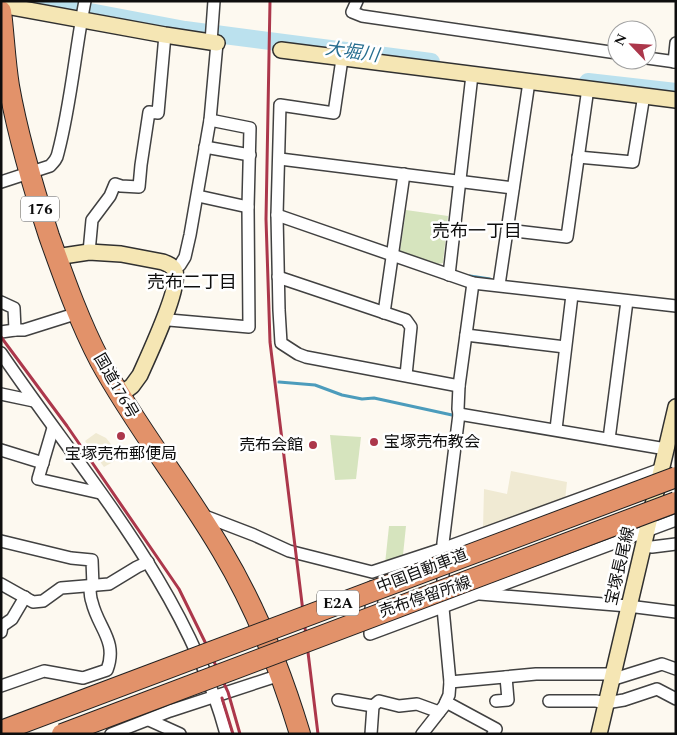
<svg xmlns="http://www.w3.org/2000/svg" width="677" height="735" font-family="Spectral,'Noto Sans JP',serif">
  <rect width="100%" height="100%" fill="#fdf9f0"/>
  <g fill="#f0ead3">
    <path d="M96 433 106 438 119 454 118 459 104 467 85 441Z"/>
    <path d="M511 471 567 482 565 500 555 503 549 502 548 507 483 529 484 489 507 494Z"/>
  </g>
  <g fill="#d6e4be">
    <path d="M406 210 448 216 443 263 438 264 400 251Z"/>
    <path d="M330 435 361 437 356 479 335 480Z"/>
    <path d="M389 526H406L403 555 385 564Z"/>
  </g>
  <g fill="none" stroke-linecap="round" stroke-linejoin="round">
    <g stroke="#4c9cbc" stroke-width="3">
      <path d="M470 276 490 279"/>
      <path d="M279 382 315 385 342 395 362 399 374 398 452 415"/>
    </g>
    <g stroke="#bbe1ee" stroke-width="18">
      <path d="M31 1 185 30 431 62"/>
      <path d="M588 82 676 92"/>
    </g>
    <g stroke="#414141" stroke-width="14">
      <g id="street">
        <path d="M357 1 352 12 362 16 617 53"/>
        <path d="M211 42 214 1"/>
        <path d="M647 58 676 62"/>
        <path d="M342 59 334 113 280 105 277 215 279 310 281 343 298 354 306 357 459 386"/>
        <path d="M674 62 676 43"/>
        <path d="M205 147 250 155"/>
        <path d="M578 157 633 162 644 95"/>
        <path d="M280 159 513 188"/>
        <path d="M1 182 50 166C54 162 57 159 58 153 71 104 75 51 85 1"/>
        <path d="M198 196 248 207"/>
        <path d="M277 215 473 283 676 306"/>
        <path d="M507 230 567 237 588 88"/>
        <path d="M89 252 92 220 110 196 115 184 121 186 139 187 141 165 149 112 158 113 165 35"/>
        <path d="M174 268 180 265 185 257 190 235 210 120 217 43"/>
        <path d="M449 275 472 75"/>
        <path d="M278 277 406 320 411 327 406 375"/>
        <path d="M499 285 529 82"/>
        <path d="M1 302 14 308 15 330H24L78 313"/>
        <path d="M384 313 404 174"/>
        <path d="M164 318 169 320 249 327 248 207 250 128 210 120"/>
        <path d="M1 332 15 330"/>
        <path d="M466 335 565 347"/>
        <path d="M1 353C84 475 187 589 226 734"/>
        <path d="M1 394 34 401"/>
        <path d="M459 414 666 449"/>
        <path d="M53 428 38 479 100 493"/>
        <path d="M556 429 572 295"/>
        <path d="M609 439 627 301"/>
        <path d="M1 450 43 463"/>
        <path d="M202 515 254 535 289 551 372 572 442 549 661 469"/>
        <path d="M1 541 71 558 92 560 93 586"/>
        <path d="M644 546 652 547 676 544"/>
        <path d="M1 584 33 602 43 601 61 588 109 584 137 567 148 562"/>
        <path d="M372 587 370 634 676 520"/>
        <path d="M480 594 628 606 676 612"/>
        <path d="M1 632 2 626 12 619 25 597"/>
        <path d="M611 680 662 664 676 669"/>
        <path d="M450 682 536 674H612"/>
        <path d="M1 686 44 671 83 678 107 670C118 641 98 628 92 602 90 597 90 592 90 586"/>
        <path d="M338 700 373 706"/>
        <path d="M496 701 508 700 506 677"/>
        <path d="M549 701H596L606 703 624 700 657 689 676 699"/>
        <path d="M446 702 496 729 493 734"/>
        <path d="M149 720 180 734"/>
        <path d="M111 734 170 711 280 675"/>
        <path d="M371 734 373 706 379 701 399 706 417 704 439 712"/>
        <path d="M422 734 444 706 449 695 450 682 443 608V543L459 414 458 409 459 386 473 283"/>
      </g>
    </g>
    <g stroke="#303030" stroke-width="18">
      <g id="secondary">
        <path d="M1 5 165 35 217 43"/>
        <path d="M281 50 676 100"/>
        <path d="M56 257 89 252 121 254 163 262C168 264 173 266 175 271 181 287 148 357 140 375L132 386 120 395"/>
        <path d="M599 734 676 407"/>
      </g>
    </g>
    <g stroke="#1f1f1f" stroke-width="22">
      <path id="highway" d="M1 11C4 36 5 61 9 86 18 137 33 187 49 236 64 278 79 321 100 361 136 427 184 486 222 551 256 608 281 671 300 734"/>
    </g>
    <use href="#street" stroke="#fff" stroke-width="11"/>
    <use href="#secondary" stroke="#f5e6b4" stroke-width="15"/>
    <use href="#highway" stroke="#e2926a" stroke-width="20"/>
    <g stroke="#ac374b" stroke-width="3">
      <path d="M270 1 266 219 270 342 318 734"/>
      <path d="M1 337 67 426 179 589 206 644 228 692 240 734"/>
      <path d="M222 698 233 734"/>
    </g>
    <g stroke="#1f1f1f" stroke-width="22" stroke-linecap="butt">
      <g id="highway-bridge">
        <path d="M1 731 676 477"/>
        <path d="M62 734 676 502"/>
      </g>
    </g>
    <use href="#highway-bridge" stroke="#e2926a" stroke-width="20"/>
  </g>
  <g fill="#ac374b" stroke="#fff" stroke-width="2">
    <circle cx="121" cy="436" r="5"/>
    <circle cx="374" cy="442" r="5"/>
    <circle cx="313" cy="445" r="5"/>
  </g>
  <g text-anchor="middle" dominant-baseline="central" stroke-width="5" stroke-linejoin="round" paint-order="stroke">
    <g fill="#fff" stroke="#565656" stroke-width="1">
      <rect x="21" y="196.5" width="38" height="25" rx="4"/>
      <rect x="317" y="590.5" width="42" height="25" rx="4"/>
    </g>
    <g font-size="15" font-weight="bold" fill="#0e0e0e">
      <text x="40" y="209">176</text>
      <text x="338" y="603">E2A</text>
    </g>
    <g font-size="16" fill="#0e0e0e" stroke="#fff">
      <text transform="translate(116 386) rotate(60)">国道176号</text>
      <text transform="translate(620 566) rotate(-77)">宝塚長尾線</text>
      <text transform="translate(422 571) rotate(-21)">中国自動車道</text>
      <text transform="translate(425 597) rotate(-19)">売布停留所線</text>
    </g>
    <g font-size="16" fill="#0e0e0e" stroke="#fff" text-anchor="start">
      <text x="384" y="442">宝塚売布教会</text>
      <text x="303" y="445" text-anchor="end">売布会館</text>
      <text x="121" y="454" text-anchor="middle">宝塚売布郵便局</text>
    </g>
    <g font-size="18" font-style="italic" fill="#276e90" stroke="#fff">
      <text transform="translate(352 52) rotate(8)">大堀川</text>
    </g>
    <g font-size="18" fill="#0e0e0e" stroke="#fff">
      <text x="477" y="231">売布一丁目</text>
      <text x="192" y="282">売布二丁目</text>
    </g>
  </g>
  <rect width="677" height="735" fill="none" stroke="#0e0e0e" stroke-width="5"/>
  <g transform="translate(632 45) rotate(295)"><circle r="24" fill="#ffffff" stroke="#9f9f9f"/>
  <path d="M0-4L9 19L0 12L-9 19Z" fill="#ac374b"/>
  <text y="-8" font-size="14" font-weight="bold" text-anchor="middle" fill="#0e0e0e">N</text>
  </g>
</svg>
